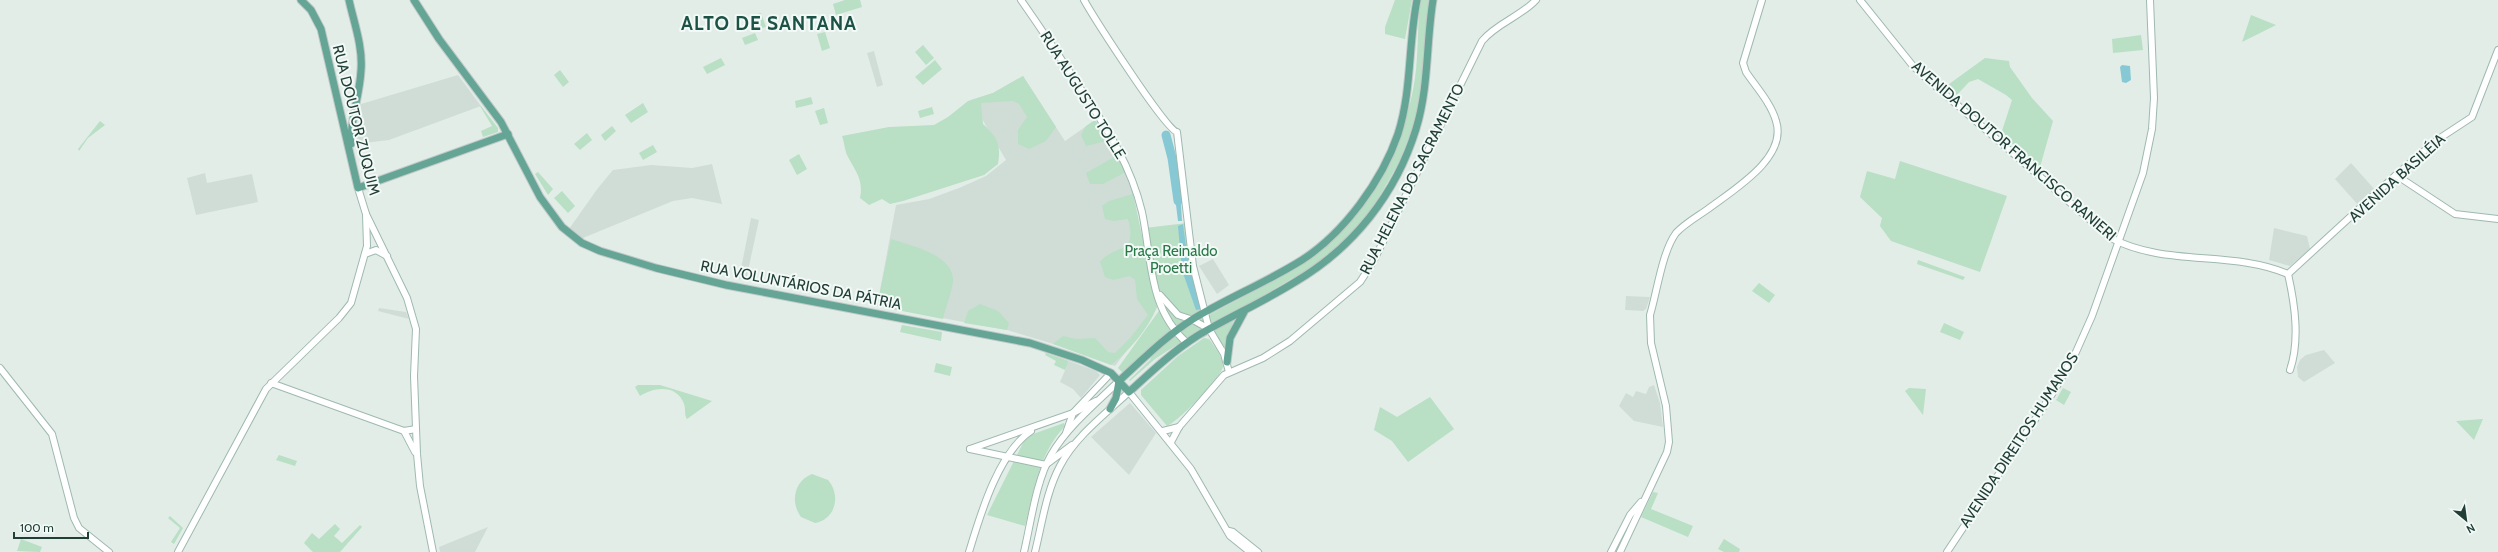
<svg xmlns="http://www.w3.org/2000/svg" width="2498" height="552" font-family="Cabin,sans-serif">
  <rect width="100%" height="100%" fill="#e2ede8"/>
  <g fill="#d0ddd7">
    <path d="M874 51 883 85 877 87 867 53Z"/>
    <path d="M458 75 481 106 389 140 356 144 361 104Z"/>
    <path d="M1023 76 1065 141 1095 120 1117 152 1133 194 1157 307 1147 324 1115 366 1070 349 1007 330 877 306 896 205 929 199 959 188 986 176 1006 160 971 100 993 93Z"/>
    <path d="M2351 163 2376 191 2359 206 2335 179Z"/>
    <path d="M712 164 722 204 692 198 673 201 583 238H579L569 229 598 188 613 170 651 165 692 168Z"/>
    <path d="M205 173 207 183 252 174 258 202 196 215 187 178Z"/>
    <path d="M751 218 759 220 746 280 739 279Z"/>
    <path d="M2274 228 2307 236 2310 249 2290 266 2269 260Z"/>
    <path d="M1213 259 1229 285 1217 294 1199 266Z"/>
    <path d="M1626 296 1650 297 1646 309 1643 311 1625 310Z"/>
    <path d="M379 308 406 312 409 319 378 311Z"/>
    <path d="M2324 350 2335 363 2304 382 2298 377 2297 367 2300 360 2306 355Z"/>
    <path d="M1069 361 1096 371 1100 375 1081 398 1073 389 1060 382Z"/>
    <path d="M1654 385 1660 403 1663 427 1634 421 1619 406 1626 393 1633 397 1636 391 1646 394 1649 387Z"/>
    <path d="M1130 403 1156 433 1129 475 1091 437Z"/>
    <path d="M488 527 475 552H440L439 547Z"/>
  </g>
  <g fill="#b9dfc4">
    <path d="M845 0H860L862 7 836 15 833 4Z"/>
    <path d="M1395 0H1412L1405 39 1385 34V27Z"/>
    <path d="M1420 0H1429L1422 95 1414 124 1399 162 1374 206 1341 245 1320 262 1189 339 1180 332C1223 306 1268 286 1309 259 1365 221 1400 155 1413 90 1419 61 1417 30 1420 0Z"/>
    <path d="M761 13 766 27 758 29 753 15Z"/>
    <path d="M2251 15 2276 25 2242 42Z"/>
    <path d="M825 32 830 48 822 51 817 34Z"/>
    <path d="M755 33 758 40 745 45 742 38Z"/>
    <path d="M2141 35 2143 50 2113 53 2112 39Z"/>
    <path d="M923 45 934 58 926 65 915 52Z"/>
    <path d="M721 58 725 65 707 74 703 67Z"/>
    <path d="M1985 58 2009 61 2010 67 2032 98 2053 121 2040 167 2001 134 2012 100 2006 95 1978 79 1969 82 1956 96 1945 87Z"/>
    <path d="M935 60 942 69 923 85 915 77Z"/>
    <path d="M560 70 569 82 563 87 554 75Z"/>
    <path d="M1023 76 1056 127 1046 141 1029 149 1018 144V130L1027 117 1019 104 1013 101 981 103 983 124C998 138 1001 144 998 164L984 175 903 201 890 204 882 199 869 205 860 198C864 179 855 171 847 155 845 150 844 142 842 136L889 127 934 125 948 117 968 101 993 93Z"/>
    <path d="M811 97 813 104 796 108 795 101Z"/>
    <path d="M643 103 648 112 631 123 625 115Z"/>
    <path d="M480 106H481L498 128V132L483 137 481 131 492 126Z"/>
    <path d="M932 107 934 114 920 118 918 111Z"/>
    <path d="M824 108 828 123 820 125 815 111Z"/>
    <path d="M1095 120 1117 152 1126 172 1103 184H1090L1086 173 1116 156 1106 141 1086 146 1081 135 1086 126Z"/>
    <path d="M100 121 105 125 88 138 79 151 78 149Z"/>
    <path d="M612 126 616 131 605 141 601 135Z"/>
    <path d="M587 133 592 140 580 150 574 144Z"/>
    <path d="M653 145 657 152 643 160 639 153Z"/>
    <path d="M799 154 807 169 797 175 789 160Z"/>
    <path d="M1900 161 2007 196 1980 272 1891 241 1880 226 1882 218 1860 197 1867 171 1895 179Z"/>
    <path d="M538 172 553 189 548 195 535 174Z"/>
    <path d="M562 191 575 206 568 213 554 198Z"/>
    <path d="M1133 194 1157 307C1148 329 1130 350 1111 365L1053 344 1063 336 1076 339 1095 338 1108 352 1115 353 1130 338 1148 315 1137 299 1135 280 1130 276 1113 280 1105 277 1100 262C1115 243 1138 256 1128 219L1114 221 1105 219 1102 206 1109 201Z"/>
    <path d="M1187 223 1205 313 1124 374 1118 368 1161 308 1145 228Z"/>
    <path d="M891 239C909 245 951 254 953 278 954 287 945 309 943 319L877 306Z"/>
    <path d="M1918 260 1965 277 1963 280 1917 264Z"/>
    <path d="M1759 283 1775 295 1769 303 1752 291Z"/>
    <path d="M980 304 998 311 1009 323 1007 330 964 323 968 311Z"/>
    <path d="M1234 319 1228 336 1226 352 1213 332Z"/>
    <path d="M1944 323 1964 332 1960 340 1940 332Z"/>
    <path d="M902 325 942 332 941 341 900 332Z"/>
    <path d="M1174 335 1181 342 1155 359 1130 381 1129 380 1150 360 1154 351Z"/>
    <path d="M1204 338 1209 339C1214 346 1223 357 1223 366 1223 376 1178 422 1167 426L1141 395V390L1178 356Z"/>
    <path d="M1046 353 1069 361 1065 370 1054 365 1056 361 1045 355Z"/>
    <path d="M936 363 952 367 950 376 934 372Z"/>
    <path d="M638 385H660L712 401 687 419C684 415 686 409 684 404 677 384 654 387 640 396L635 387Z"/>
    <path d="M1909 388 1926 389 1923 415 1905 391Z"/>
    <path d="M2063 388 2071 392 2064 405 2056 400Z"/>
    <path d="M1430 397 1454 429 1408 462 1392 441 1374 430 1380 407 1397 417Z"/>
    <path d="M2483 419 2474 440 2456 421Z"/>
    <path d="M1064 423 1065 426C1039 453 1034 491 1025 526L987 515 1025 439 1033 434Z"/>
    <path d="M279 455 297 461 295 466 276 460Z"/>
    <path d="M812 474 828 480C841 495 836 519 815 523L801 517C790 502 794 481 812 474Z"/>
    <path d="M1653 492 1658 493 1651 509 1693 526 1688 537 1641 517Z"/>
    <path d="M170 516 183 528 174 544 171 542 180 528 168 518Z"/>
    <path d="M335 524 340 529 334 536 342 543 360 525 362 527 340 552H313L304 543 312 533 319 539Z"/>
    <path d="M21 539 42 547 40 552 17 551Z"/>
    <path d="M1724 539 1740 549 1739 552H1724L1718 549Z"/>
  </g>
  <g fill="#87c8d5">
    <path d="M2122 65 2130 66 2131 80 2126 83 2122 82 2120 67Z"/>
    <path d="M1174 189H1180L1182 221H1178Z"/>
    <path d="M1183 224 1189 267 1202 309 1196 310 1182 270 1178 226Z"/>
  </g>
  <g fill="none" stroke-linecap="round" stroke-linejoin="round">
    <path stroke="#87c8d5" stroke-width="9" d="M1166 135 1172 158 1178 201"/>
    <g stroke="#9fb9b0" stroke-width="8">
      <g id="secondary">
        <path d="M1021 0C1042 30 1062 60 1082 91 1108 130 1131 166 1142 212 1152 259 1148 308 1187 343"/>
        <path d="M1084 0C1093 16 1167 132 1177 132L1193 266 1209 329"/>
        <path d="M1860 0 1913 66 1926 78 2111 238C2165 267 2232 250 2288 274"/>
        <path d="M2396 175 2455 214 2498 219"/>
        <path d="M358 188 366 214 407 298 416 329 414 376 417 454 420 486 433 552"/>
        <path d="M365 254 376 250 387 256"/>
        <path d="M2288 274 2396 175 2437 140 2472 117 2498 50"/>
        <path d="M2288 274C2295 305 2300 340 2290 370"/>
        <path d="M1160 295 1178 315 1193 320 1209 329 1224 354 1229 372"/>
        <path d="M0 368 52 434 74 518 79 528 109 552"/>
        <path d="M271 383 404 431 416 429"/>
        <path d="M404 431 415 452"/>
        <path d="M1163 431 1179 427"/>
        <path d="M1066 433 1073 413 1096 401"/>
        <path d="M1171 442 1179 427 1224 375 1263 358 1290 341 1360 282 1373 262 1482 41C1497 23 1520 17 1536 0"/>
        <path d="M970 449 1073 413 1111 373"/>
        <path d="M970 449 1046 465"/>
        <path d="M1048 463 1072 445"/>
        <path d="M1229 531 1233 532 1258 552"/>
        <path d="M178 552 266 389 339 318 351 303 367 246 366 214"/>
        <path d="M969 552C980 516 998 453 1031 431"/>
        <path d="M1024 552C1031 522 1036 481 1051 455 1067 427 1096 403 1119 381"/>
        <path d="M1035 552C1042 524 1046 492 1060 466 1075 437 1105 414 1129 392L1191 469 1230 536 1250 552"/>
        <path d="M1611 552 1630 515 1641 502"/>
        <path d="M1620 552 1667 452 1669 442 1666 406 1651 343 1650 315C1657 292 1662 252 1676 233 1684 224 1698 216 1708 209 1733 190 1788 158 1776 121 1771 103 1756 87 1746 72L1743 63 1762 0"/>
        <path d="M1947 552 2054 391 2076 352 2092 316 2143 173 2152 129 2154 98 2150 0"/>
      </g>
    </g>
    <g stroke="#c1c9c7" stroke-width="9">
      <g id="primary">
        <path d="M301 0 311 10 321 29 358 188 508 134"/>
        <path d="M349 0C354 23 363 47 361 70 360 95 350 119 351 144"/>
        <path d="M414 0 439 39 501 122 540 197 562 227 582 243 600 251 656 268 726 285 1030 343 1082 360 1111 373 1129 392C1151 372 1172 352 1197 336 1229 317 1263 302 1295 282 1353 248 1396 194 1416 129 1429 87 1426 43 1433 0"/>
        <path d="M1227 362 1230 338 1244 312"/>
        <path d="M1119 381C1143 359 1166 336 1193 319 1228 298 1267 282 1302 260 1344 233 1382 181 1398 134 1412 90 1408 45 1417 0"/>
        <path d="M1110 409 1116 398 1119 381"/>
      </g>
    </g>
    <use href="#secondary" stroke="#fff" stroke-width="6"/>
    <use href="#primary" stroke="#64a595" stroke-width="7"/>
  </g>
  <g text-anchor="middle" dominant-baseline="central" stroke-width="4" stroke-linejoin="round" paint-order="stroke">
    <g font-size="15" fill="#213f37" stroke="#f2f9f6">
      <text transform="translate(1083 95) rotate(58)">RUA AUGUSTO TOLLE</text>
      <text transform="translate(356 120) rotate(76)">RUA DOUTOR ZUQUIM</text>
      <text transform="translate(2014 151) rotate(41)">AVENIDA DOUTOR FRANCISCO RANIERI</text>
      <text transform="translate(2397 178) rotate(-42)">AVENIDA BASILÉIA</text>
      <text transform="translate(1412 179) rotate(-63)">RUA HELENA DO SACRAMENTO</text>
      <text transform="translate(801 285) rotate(11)">RUA VOLUNTÁRIOS DA PÁTRIA</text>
      <text transform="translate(2019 440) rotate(-57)">AVENIDA DIREITOS HUMANOS</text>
    </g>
    <g font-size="15" fill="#287848" stroke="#f2f9f6">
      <text x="1171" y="251">Praça Reinaldo<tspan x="1171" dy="17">Proetti</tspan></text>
    </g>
    <g font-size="19" font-weight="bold" letter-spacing="1" fill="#1b5245" stroke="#f2f9f6">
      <text x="769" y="23">ALTO DE SANTANA</text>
    </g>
  </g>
  <g transform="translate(2466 520) rotate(151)" stroke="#f2f9f6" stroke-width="3" paint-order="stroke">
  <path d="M0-3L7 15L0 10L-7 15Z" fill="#213f37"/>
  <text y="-6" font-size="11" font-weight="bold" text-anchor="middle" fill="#213f37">N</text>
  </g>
  <path d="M14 532v6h74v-6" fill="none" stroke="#213f37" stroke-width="2"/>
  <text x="20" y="532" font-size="12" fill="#213f37" stroke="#f2f9f6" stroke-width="3" paint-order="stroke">100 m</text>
</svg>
